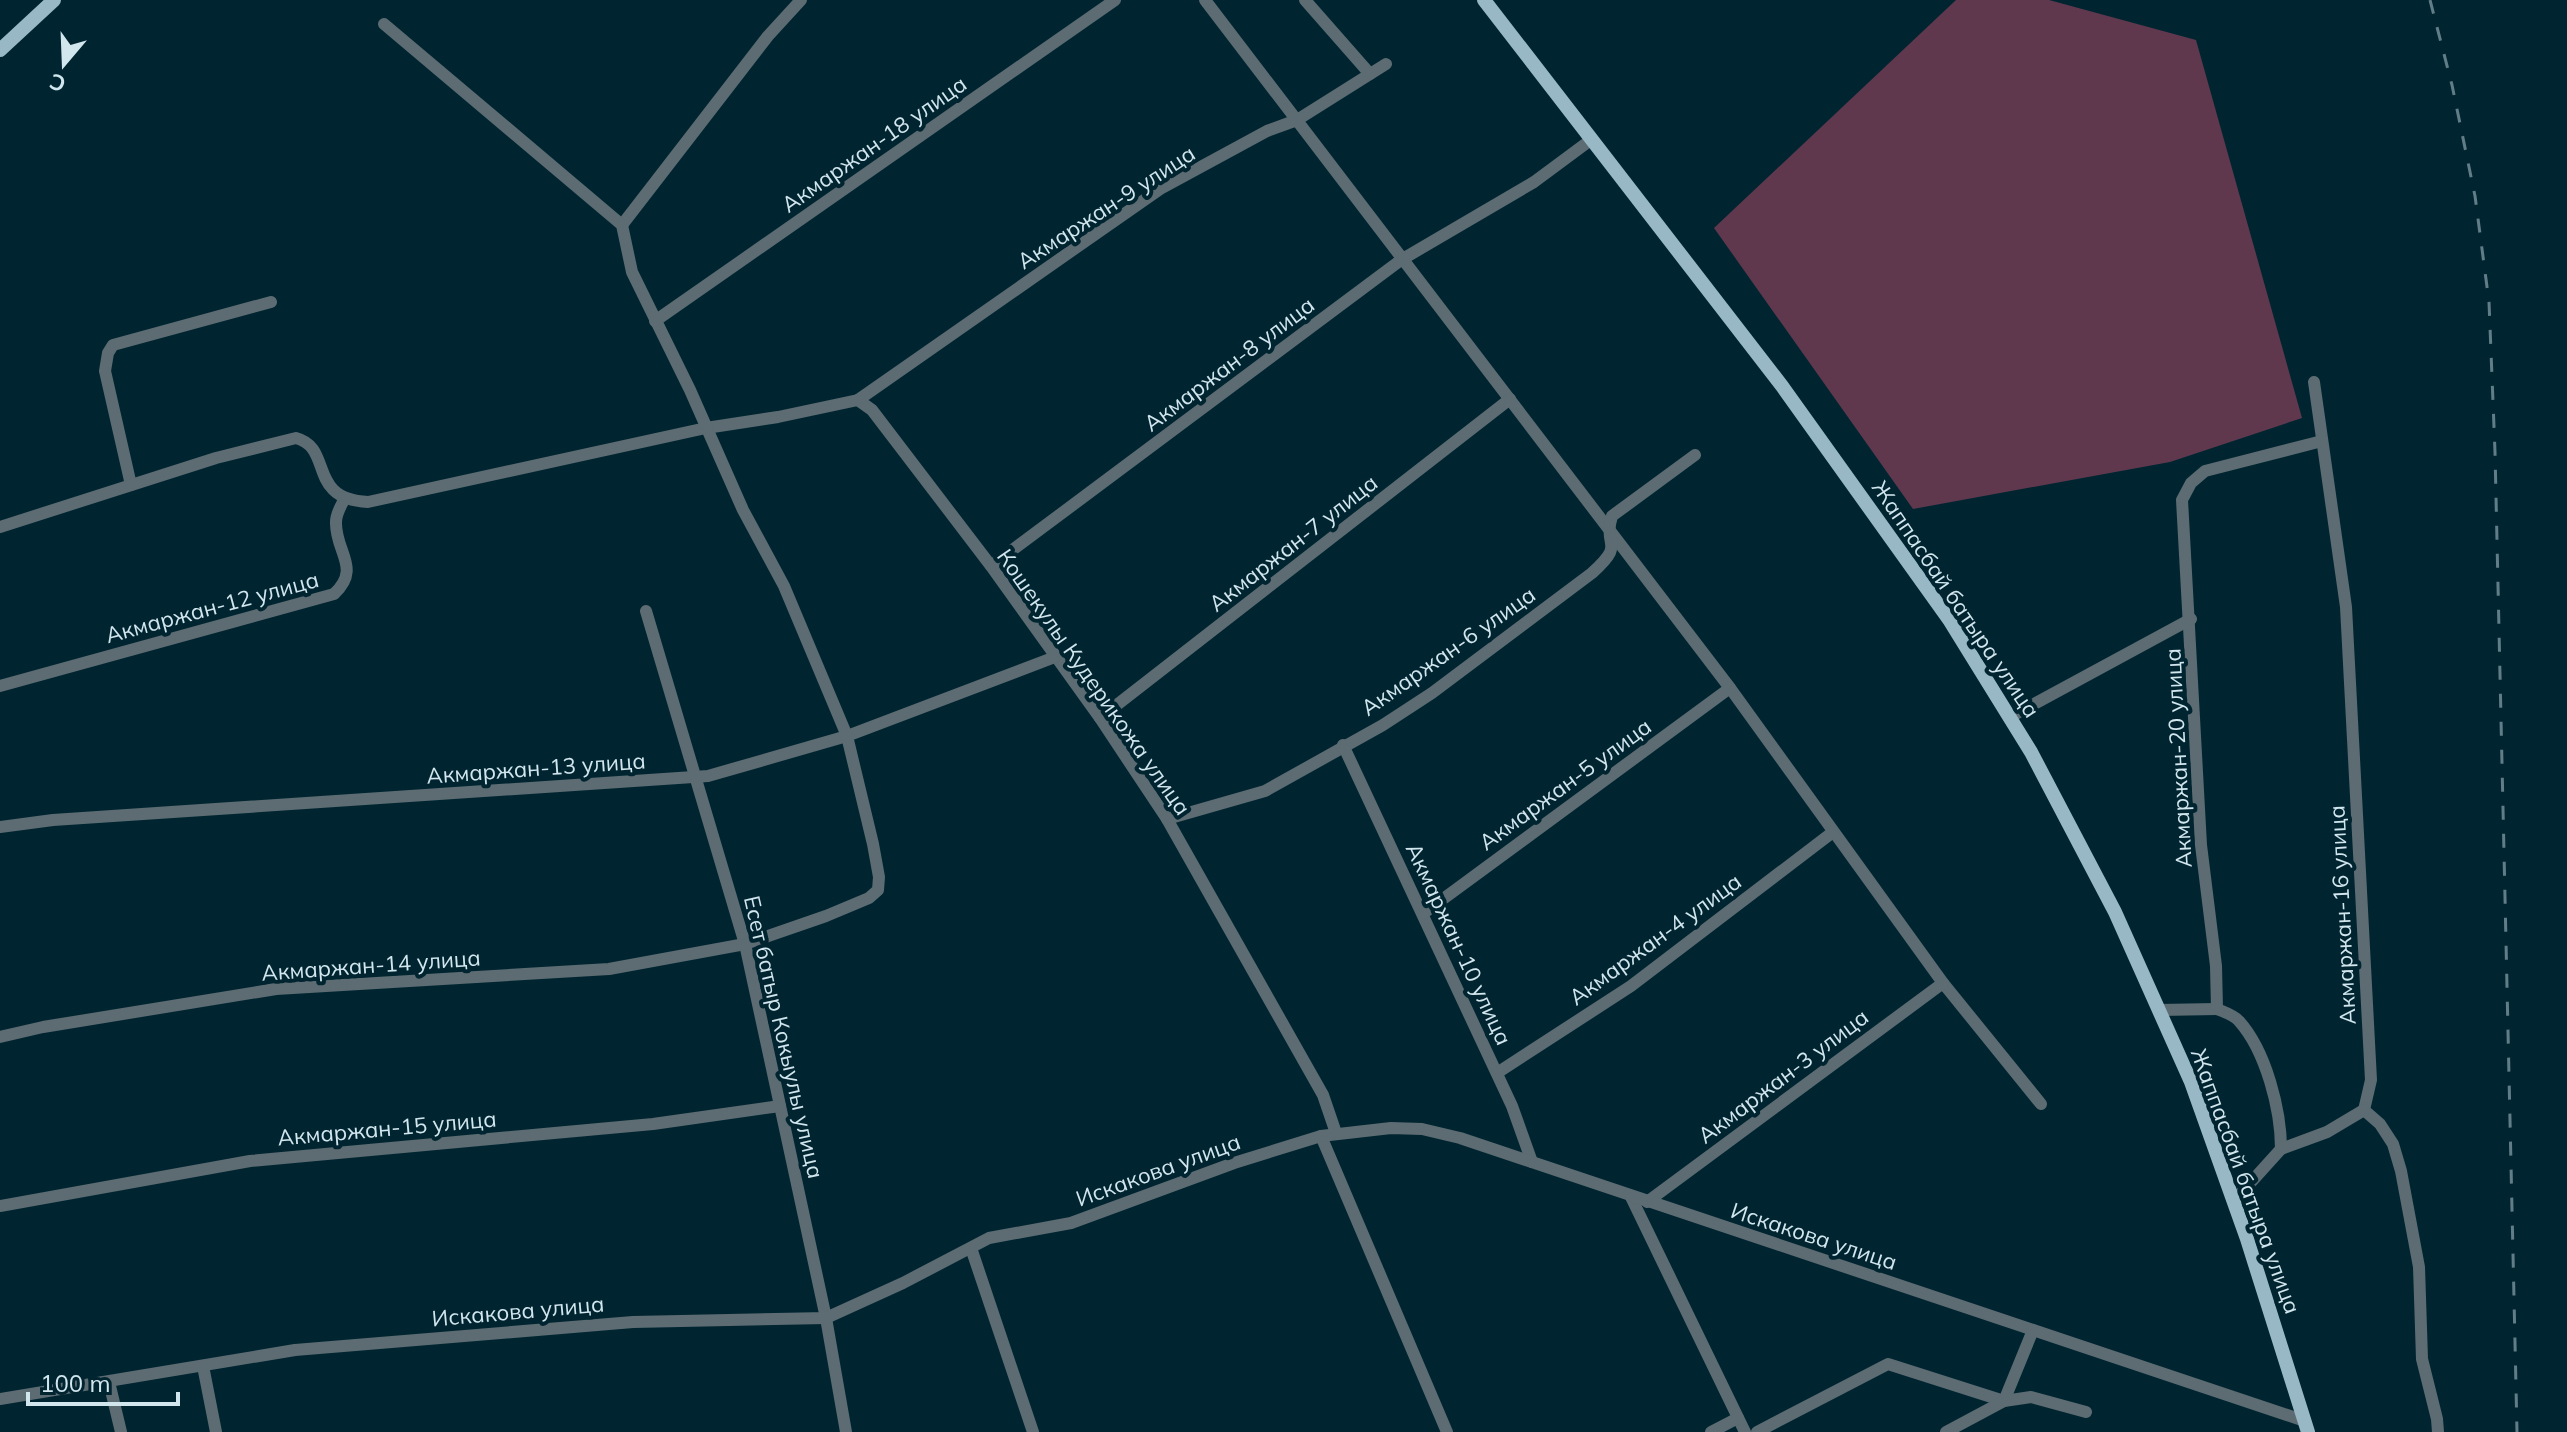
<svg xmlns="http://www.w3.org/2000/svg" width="2567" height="1432" font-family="Mulish,sans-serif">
  <rect width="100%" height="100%" fill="#002531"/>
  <path fill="#5f384d" d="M1956 0H2049L2196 40 2302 418 2170 462 1913 509 1714 228Z"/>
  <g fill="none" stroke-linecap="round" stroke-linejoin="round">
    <g stroke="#5c6c72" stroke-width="12">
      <path d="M1205 0 1730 688 1943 983 2041 1104"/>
      <path d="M1305 0 1370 74"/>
      <path d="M622 225 768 36 801 0"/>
      <path d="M655 321 1115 0"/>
      <path d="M2314 382 2346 607 2371 1080 2364 1110 2380 1124 2393 1144 2401 1171 2419 1267 2422 1359 2437 1419 2438 1432"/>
      <path d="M858 400 872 410 991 566 1100 718 1167 819 1323 1095 1336 1133"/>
      <path d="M131 485 105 371 108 353 113 345 271 302"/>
      <path d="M0 527 216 458 296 438C334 448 306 499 368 502L706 428 778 417 858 400 1160 189 1267 131 1297 120 1386 64"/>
      <path d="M991 566 1401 260 1534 182 1592 139"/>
      <path d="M646 611 745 944 826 1318 846 1432"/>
      <path d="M0 686 334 594C362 568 335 552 336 522 336 513 341 506 345 498"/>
      <path d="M2010 717 2191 619"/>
      <path d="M1100 718 1510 399"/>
      <path d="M1343 745 1512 1106 1532 1162"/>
      <path d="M1167 819 1265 791 1383 725 1432 693 1592 573C1627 541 1602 549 1612 516L1695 455"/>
      <path d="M0 827 53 820 708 776 847 736 1055 657"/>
      <path d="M1424 913 1730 688"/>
      <path d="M2159 1010 2217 1009"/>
      <path d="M0 1037 43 1027 276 989 609 969 745 944 826 916 869 898 878 890 879 877 873 844 847 736 784 586 743 510 690 390 632 272 622 225 384 24"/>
      <path d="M1497 1073 1631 986 1833 832"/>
      <path d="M1321 1136 1447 1432"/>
      <path d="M2281 1149C2281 1110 2266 1051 2239 1021 2234 1015 2224 1012 2217 1009L2216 966 2201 845 2182 500 2191 483 2205 471 2322 441"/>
      <path d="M1631 1197 1745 1432"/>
      <path d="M2234 1201 2281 1149 2327 1132 2364 1110"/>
      <path d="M1647 1202 1943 983"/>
      <path d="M0 1206 250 1161 653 1124 780 1106"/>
      <path d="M971 1248 1033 1432"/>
      <path d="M203 1366 216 1432"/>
      <path d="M109 1382 121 1432"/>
      <path d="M0 1399 295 1350 633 1322 826 1318 903 1283 989 1238 1071 1223 1234 1163 1321 1136 1391 1128 1422 1129 1460 1138 2305 1421"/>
      <path d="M1711 1432 1738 1418"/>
      <path d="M1757 1432 1888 1364 2004 1401 2031 1397 2086 1412"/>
      <path d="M1946 1432 2004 1401 2033 1330"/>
    </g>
    <g stroke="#98b8c6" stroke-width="14">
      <path d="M1484 0 1782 386 1950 621 2031 752 2115 912 2191 1082 2247 1239 2308 1432"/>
      <path d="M0 50 54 0"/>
    </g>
    <path stroke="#617e88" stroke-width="3" stroke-dasharray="14 14" stroke-linecap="butt" d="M2430 0 2452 85 2475 196 2489 302 2495 452 2517 1432"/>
  </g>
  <g text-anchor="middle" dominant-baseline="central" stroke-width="8" stroke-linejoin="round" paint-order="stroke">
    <g font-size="22" fill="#d2e6ee" stroke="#002531">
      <text transform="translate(874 144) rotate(-35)">Акмаржан-18 улица</text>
      <text transform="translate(1106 207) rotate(-33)">Акмаржан-9 улица</text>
      <text transform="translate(1229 364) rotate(-37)">Акмаржан-8 улица</text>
      <text transform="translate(1293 543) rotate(-38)">Акмаржан-7 улица</text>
      <text transform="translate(1956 599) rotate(56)">Жаппасбай батыра улица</text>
      <text transform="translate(212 607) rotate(-15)">Акмаржан-12 улица</text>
      <text transform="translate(1448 651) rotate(-35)">Акмаржан-6 улица</text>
      <text transform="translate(1094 682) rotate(55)">Кошекулы Кудерикожа улица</text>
      <text transform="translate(2178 758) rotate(-93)">Акмаржан-20 улица</text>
      <text transform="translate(536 768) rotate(-4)">Акмаржан-13 улица</text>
      <text transform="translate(1565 784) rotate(-36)">Акмаржан-5 улица</text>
      <text transform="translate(2342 915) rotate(-93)">Акмаржан-16 улица</text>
      <text transform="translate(1655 939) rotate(-36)">Акмаржан-4 улица</text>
      <text transform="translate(1459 944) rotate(65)">Акмаржан-10 улица</text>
      <text transform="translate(371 965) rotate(-4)">Акмаржан-14 улица</text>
      <text transform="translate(784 1037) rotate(77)">Есет батыр Кокыулы улица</text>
      <text transform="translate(1783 1076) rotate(-37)">Акмаржан-3 улица</text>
      <text transform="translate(387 1128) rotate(-5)">Акмаржан-15 улица</text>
      <text transform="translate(1158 1170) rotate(-20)">Искакова улица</text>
      <text transform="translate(2246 1181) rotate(70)">Жаппасбай батыра улица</text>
      <text transform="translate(1814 1236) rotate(18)">Искакова улица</text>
      <text transform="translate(518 1311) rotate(-5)">Искакова улица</text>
    </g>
  </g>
  <g transform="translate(64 64) rotate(199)" stroke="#002531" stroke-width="6" paint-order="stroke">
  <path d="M0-6L14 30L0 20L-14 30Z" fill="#d2e6ee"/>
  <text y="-12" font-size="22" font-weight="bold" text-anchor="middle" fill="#d2e6ee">С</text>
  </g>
  <path d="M28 1392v12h150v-12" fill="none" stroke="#d2e6ee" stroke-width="4"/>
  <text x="40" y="1392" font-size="24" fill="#d2e6ee" stroke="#002531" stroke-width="6" paint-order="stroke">100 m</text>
</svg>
